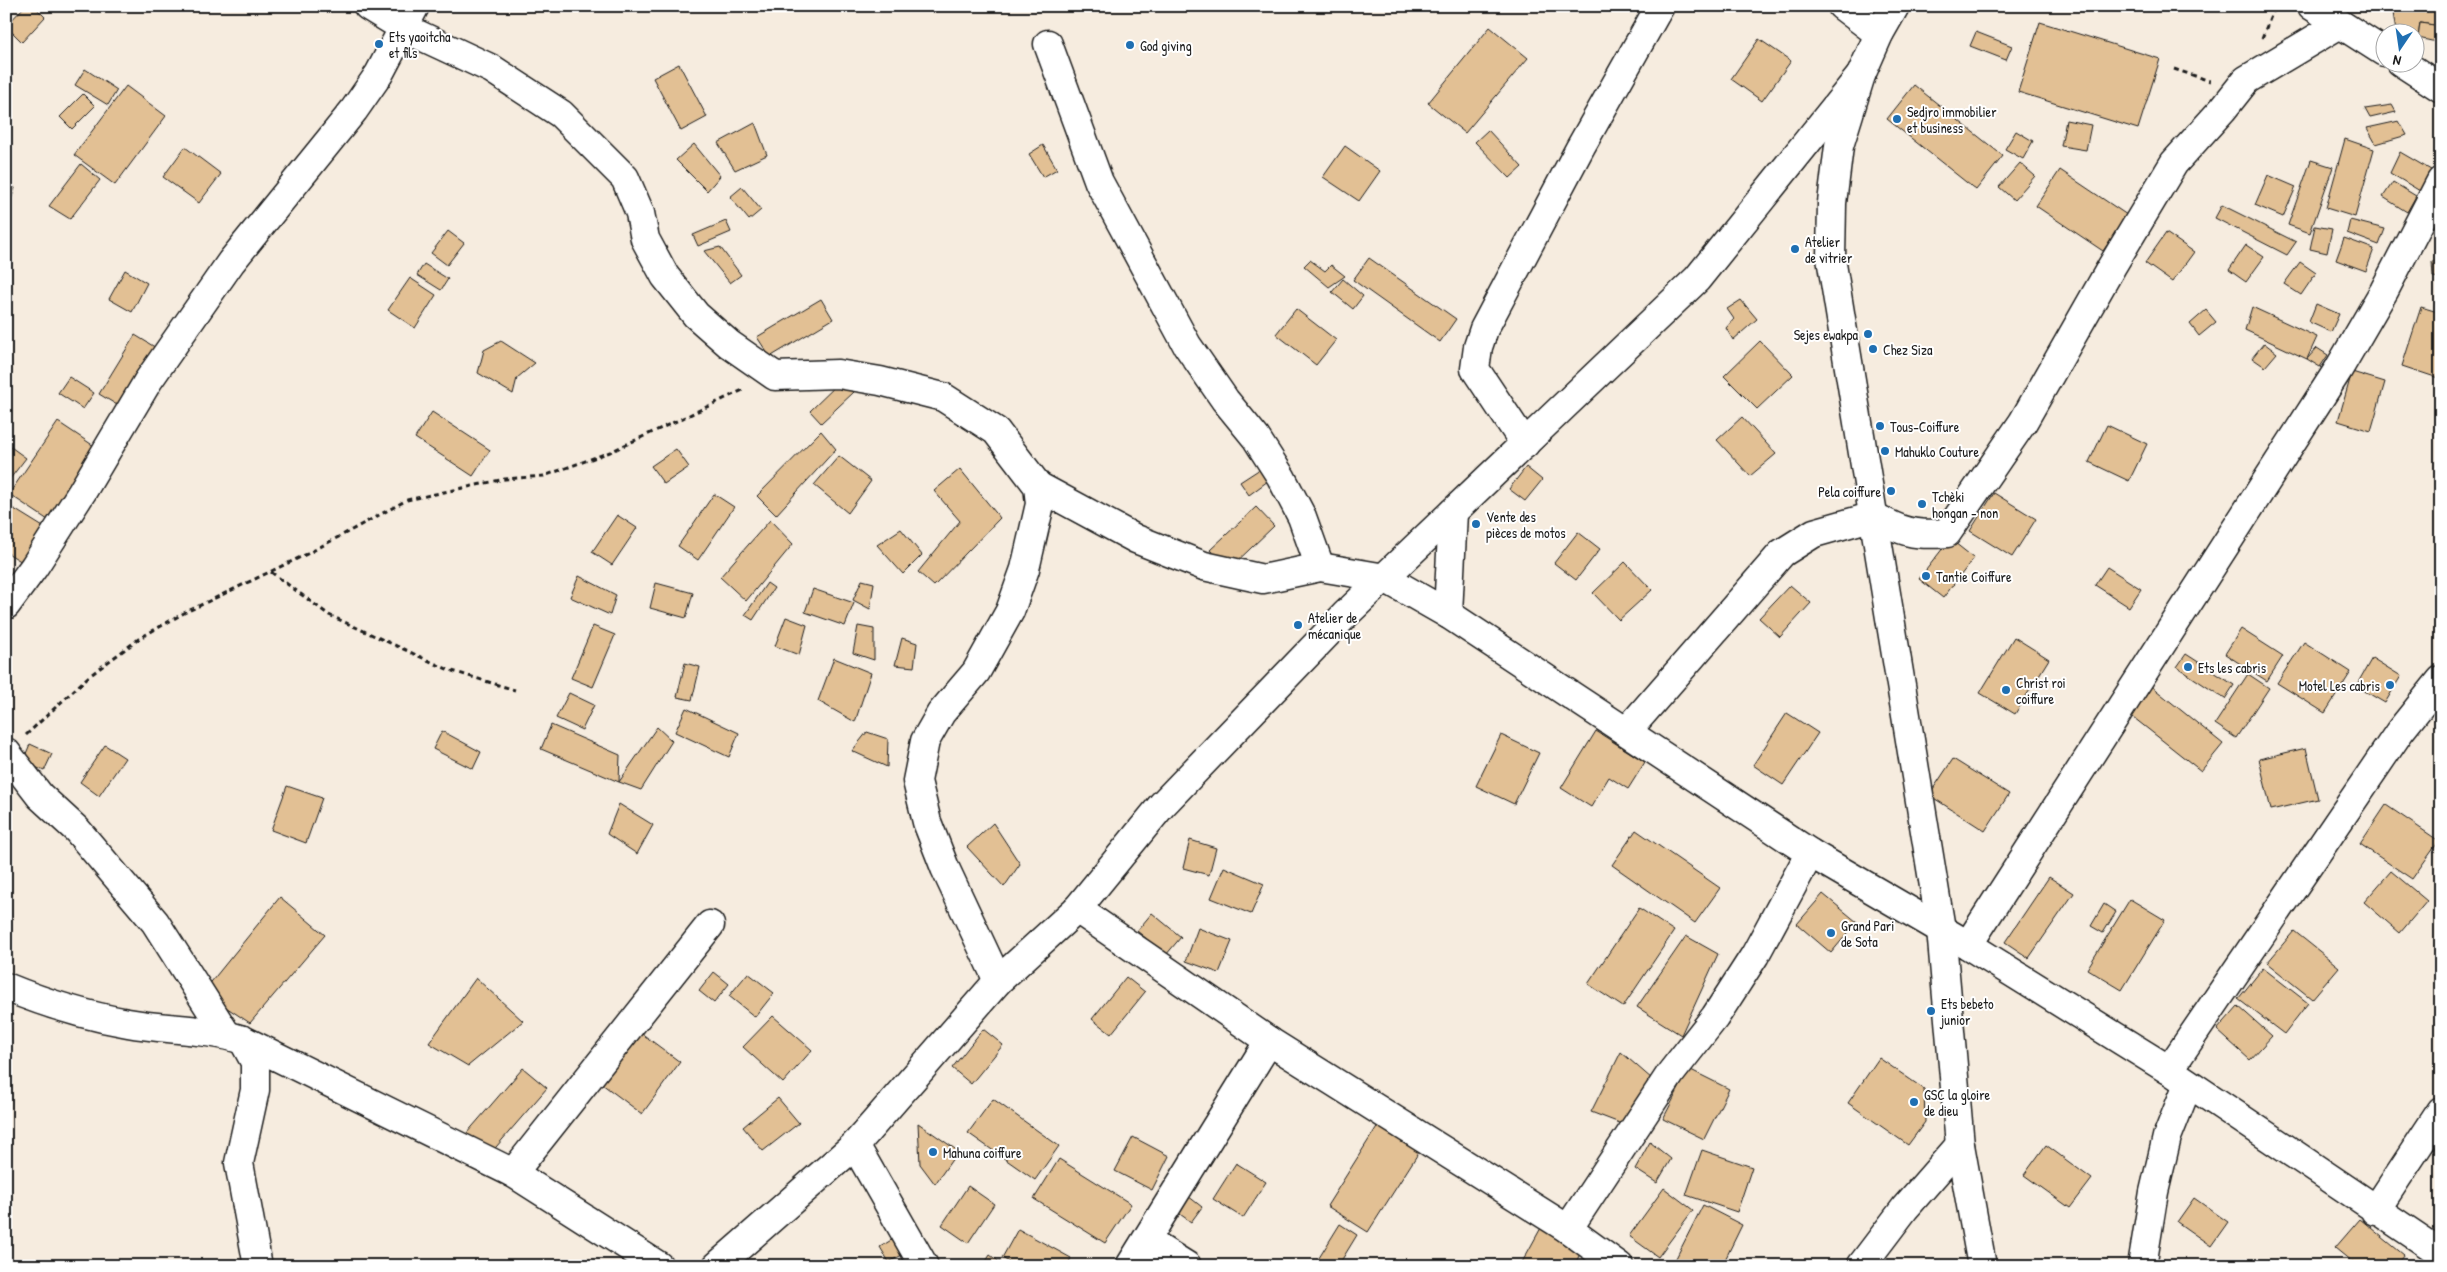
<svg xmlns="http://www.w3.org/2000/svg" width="2447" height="1272" font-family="'Patrick Hand',sans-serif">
  <rect width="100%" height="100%" fill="#f6ecdf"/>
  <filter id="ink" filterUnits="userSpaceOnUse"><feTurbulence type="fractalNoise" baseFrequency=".02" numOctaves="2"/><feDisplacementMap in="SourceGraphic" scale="10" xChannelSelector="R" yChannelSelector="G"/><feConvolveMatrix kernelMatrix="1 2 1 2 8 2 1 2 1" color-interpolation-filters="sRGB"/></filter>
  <g filter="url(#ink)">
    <g fill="#e2c094" stroke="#1c1c1c">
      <path d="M25 6H34L45 17 22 42 6 26Z"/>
      <path d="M2392 6H2441V26L2420 23 2418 38 2414 37V32H2396Z"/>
      <path d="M2040 22 2160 59 2138 129 2018 92Z"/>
      <path d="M2420 23 2441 26V43L2418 38Z"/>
      <path d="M1490 27 1528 58 1465 133 1428 103Z"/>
      <path d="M1976 32 2012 46 2006 60 1970 46Z"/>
      <path d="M1759 39 1791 61 1762 101 1731 79Z"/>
      <path d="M679 64 707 117 681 131 653 78Z"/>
      <path d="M85 69 117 90 108 105 75 85Z"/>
      <path d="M1914 85 2003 156 1976 190 1887 119Z"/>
      <path d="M126 86 166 116 115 185 74 155Z"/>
      <path d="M83 94 95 106 72 129 60 117Z"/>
      <path d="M2392 105 2396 112 2370 118 2365 109Z"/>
      <path d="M2066 120 2091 125 2086 150 2061 146Z"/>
      <path d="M2399 121 2407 135 2376 144 2367 128Z"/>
      <path d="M755 123 767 155 735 170 718 143Z"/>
      <path d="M1488 130 1522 167 1510 178 1475 142Z"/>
      <path d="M2016 131 2033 141 2023 159 2005 149Z"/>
      <path d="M2345 139 2374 149 2355 217 2326 208Z"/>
      <path d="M694 144 720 176 707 191 676 160Z"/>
      <path d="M1043 145 1057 169 1043 177 1029 154Z"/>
      <path d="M1345 146 1380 171 1359 201 1323 177Z"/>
      <path d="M185 147 221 174 199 203 163 177Z"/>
      <path d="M2400 152 2431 170 2420 191 2390 173Z"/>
      <path d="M2311 160 2333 167 2310 233 2288 225Z"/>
      <path d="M2020 163 2035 176 2014 200 1999 187Z"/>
      <path d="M81 164 100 180 70 219 49 206Z"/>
      <path d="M2060 170 2127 215 2103 251 2036 206Z"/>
      <path d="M2268 175 2296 187 2283 217 2255 205Z"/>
      <path d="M6 181 15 188 8 209 6 207Z"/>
      <path d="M2393 182 2416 196 2407 212 2383 197Z"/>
      <path d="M742 187 761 210 749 220 730 197Z"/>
      <path d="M2222 205 2296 242 2287 255 2215 218Z"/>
      <path d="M2350 220 2385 229 2379 245 2347 233Z"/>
      <path d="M726 221 731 232 698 246 693 235Z"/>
      <path d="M2315 226 2332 229 2327 253 2310 249Z"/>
      <path d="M448 231 464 243 447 265 431 253Z"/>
      <path d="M2166 233 2194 252 2172 282 2145 263Z"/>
      <path d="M2344 238 2374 249 2366 271 2336 260Z"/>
      <path d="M2246 245 2264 257 2246 282 2229 270Z"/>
      <path d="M720 247 741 275 730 283 704 251Z"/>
      <path d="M1369 258 1456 319 1440 342 1353 280Z"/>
      <path d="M1310 260 1325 271 1331 265 1345 276 1329 287 1304 266Z"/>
      <path d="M2432 261H2441V278L2433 277Z"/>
      <path d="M2300 262 2316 273 2301 295 2284 284Z"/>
      <path d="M424 264 448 279 441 290 417 275Z"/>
      <path d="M125 270 147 283 132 312 109 299Z"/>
      <path d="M410 278 436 295 415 328 388 310Z"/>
      <path d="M1343 279 1363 296 1353 309 1332 292Z"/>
      <path d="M821 299 833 319 770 357 757 337Z"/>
      <path d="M1741 300 1757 319 1733 340 1726 328 1734 319 1727 309Z"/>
      <path d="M2316 304 2339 314 2331 332 2309 322Z"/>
      <path d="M2252 307 2317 337 2307 359 2245 330Z"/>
      <path d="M2421 307 2441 313V370L2438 378 2402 366Z"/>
      <path d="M1296 309 1336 340 1316 365 1276 334Z"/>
      <path d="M2206 310 2216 322 2199 336 2190 324Z"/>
      <path d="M135 335 158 349 122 408 99 394Z"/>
      <path d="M501 341 535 363 517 378 513 394 478 373 484 350Z"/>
      <path d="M1760 341 1793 375 1757 409 1724 376Z"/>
      <path d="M2264 343 2277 353 2265 367 2252 358Z"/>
      <path d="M2317 348 2328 355 2320 367 2307 359Z"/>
      <path d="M2352 372 2385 382 2371 431 2338 421Z"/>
      <path d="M69 377 94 393 83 409 58 393Z"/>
      <path d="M842 380 854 392 821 423 810 411Z"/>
      <path d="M432 412 490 450 473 476 415 438Z"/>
      <path d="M1742 417 1776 454 1750 476 1717 440Z"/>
      <path d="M58 422 97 448 48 520 9 494Z"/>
      <path d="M2107 425 2147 444 2129 481 2089 462Z"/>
      <path d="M821 431 836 449 776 515 757 496Z"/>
      <path d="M8 445 26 458 6 484V448Z"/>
      <path d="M676 449 689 467 664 484 651 466Z"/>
      <path d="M839 456 871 481 848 513 814 485Z"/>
      <path d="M1526 467 1542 480 1525 501 1509 489Z"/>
      <path d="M960 469 1000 518 934 586 918 572 960 521 934 491Z"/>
      <path d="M1260 469 1268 481 1249 495 1240 482Z"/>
      <path d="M1994 493 2036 519 2012 557 1970 531Z"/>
      <path d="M714 494 734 507 698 560 678 546Z"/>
      <path d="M6 504 48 530 27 565 6 552Z"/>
      <path d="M1256 507 1274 526 1228 570 1210 550Z"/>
      <path d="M617 515 637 528 612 565 592 552Z"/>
      <path d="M770 520 793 544 746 601 720 577Z"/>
      <path d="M901 529 922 555 903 574 877 545Z"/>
      <path d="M1578 532 1600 549 1576 580 1554 563Z"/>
      <path d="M1950 539 1974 558 1943 598 1919 579Z"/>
      <path d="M1625 562 1652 590 1619 620 1593 593Z"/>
      <path d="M2107 567 2141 589 2129 607 2095 585Z"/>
      <path d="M579 576 616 595 610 615 570 597Z"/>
      <path d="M862 580 874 583 870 609 853 600Z"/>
      <path d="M656 583 693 593 686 618 650 608Z"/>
      <path d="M767 583 774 588 753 620 745 615Z"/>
      <path d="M1790 585 1811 603 1780 637 1759 618Z"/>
      <path d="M813 589 854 603 845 626 805 612Z"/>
      <path d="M786 617 807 625 799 655 775 646Z"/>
      <path d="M593 626 615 635 593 687 571 678Z"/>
      <path d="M858 626 874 629V660L853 653Z"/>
      <path d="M2241 629 2283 656 2267 681 2225 654Z"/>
      <path d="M2014 637 2049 659 2015 714 1980 693Z"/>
      <path d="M902 638 917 643 914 667 895 665Z"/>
      <path d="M2304 642 2351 672 2325 713 2277 683Z"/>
      <path d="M2186 654 2234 685 2225 699 2177 667Z"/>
      <path d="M834 658 871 673 855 722 818 701Z"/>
      <path d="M2372 658 2401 676 2385 703 2356 686Z"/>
      <path d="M685 663 700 667 692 700 677 697Z"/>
      <path d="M2248 674 2269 688 2236 738 2215 724Z"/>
      <path d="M2151 686 2223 744 2201 771 2129 714Z"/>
      <path d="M569 693 594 705 582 730 556 718Z"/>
      <path d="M686 708 739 733 729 757 675 732Z"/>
      <path d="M1787 713 1818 733 1783 785 1753 765Z"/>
      <path d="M551 725 620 755 619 782 541 749Z"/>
      <path d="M657 727 672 741 641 790 619 782Z"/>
      <path d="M442 731 481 752 473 769 433 749Z"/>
      <path d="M1596 731 1645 762 1628 789 1609 777 1591 807 1561 788Z"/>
      <path d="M867 732 888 739 887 767 852 751Z"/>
      <path d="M1501 735 1539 753 1514 804 1476 786Z"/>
      <path d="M30 744 52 754 44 771 23 761Z"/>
      <path d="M105 745 125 758 99 796 80 782Z"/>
      <path d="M2306 748 2318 799 2271 810 2259 759Z"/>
      <path d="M1953 759 2009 794 1985 831 1929 795Z"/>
      <path d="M287 786 322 798 306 843 271 830Z"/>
      <path d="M619 804 653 825 637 854 607 834Z"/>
      <path d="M2386 805 2439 841 2412 879 2360 844Z"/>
      <path d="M993 823 1020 864 1004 887 967 847Z"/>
      <path d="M1636 830 1720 888 1695 923 1612 865Z"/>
      <path d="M1190 840 1216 848 1209 875 1183 868Z"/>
      <path d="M1224 867 1264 884 1251 914 1211 898Z"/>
      <path d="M2391 871 2427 901 2400 933 2364 902Z"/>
      <path d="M2049 877 2074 893 2029 958 2005 942Z"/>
      <path d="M1823 894 1857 922 1831 953 1797 924Z"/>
      <path d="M280 897 325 935 250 1023 203 992Z"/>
      <path d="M2130 899 2165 920 2122 990 2087 969Z"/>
      <path d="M2104 904 2116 912 2103 933 2091 926Z"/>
      <path d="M1639 908 1674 931 1623 1007 1588 984Z"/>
      <path d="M1152 913 1181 937 1166 955 1137 931Z"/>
      <path d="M1198 928 1232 941 1219 973 1186 961Z"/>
      <path d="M2294 931 2339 967 2312 999 2267 963Z"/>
      <path d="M1686 936 1718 954 1681 1035 1637 1007Z"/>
      <path d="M2263 968 2308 1003 2284 1034 2238 999Z"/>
      <path d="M714 972 729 984 714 1003 699 991Z"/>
      <path d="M748 973 774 993 755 1017 729 996Z"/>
      <path d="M1126 977 1145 992 1111 1034 1092 1019Z"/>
      <path d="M476 978 523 1021 468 1066 429 1043Z"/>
      <path d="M2238 1006 2272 1036 2250 1060 2217 1030Z"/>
      <path d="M773 1016 812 1050 783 1083 743 1047Z"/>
      <path d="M983 1029 1003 1045 971 1084 952 1068Z"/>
      <path d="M641 1033 680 1062 642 1114 602 1084Z"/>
      <path d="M1621 1052 1652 1079 1630 1127 1591 1112Z"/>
      <path d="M1879 1058 1924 1089 1925 1122 1908 1145 1848 1103Z"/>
      <path d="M523 1068 547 1088 490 1154 466 1134Z"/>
      <path d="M1689 1069 1729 1089 1704 1139 1663 1119Z"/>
      <path d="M778 1098 799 1123 763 1151 743 1127Z"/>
      <path d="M993 1099 1059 1146 1035 1180 968 1133Z"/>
      <path d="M918 1123 958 1151 935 1184 920 1164Z"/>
      <path d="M1378 1125 1419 1152 1368 1232 1327 1206Z"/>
      <path d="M1133 1137 1169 1156 1152 1190 1115 1171Z"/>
      <path d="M1650 1142 1671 1159 1657 1183 1635 1169Z"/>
      <path d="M2046 1145 2092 1179 2070 1208 2024 1175Z"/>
      <path d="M1702 1150 1752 1167 1737 1212 1686 1195Z"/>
      <path d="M1059 1159 1131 1204 1105 1243 1034 1199Z"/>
      <path d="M1236 1163 1266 1182 1243 1218 1213 1199Z"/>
      <path d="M968 1186 994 1204 968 1243 942 1225Z"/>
      <path d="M1664 1188 1693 1210 1658 1257 1629 1236Z"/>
      <path d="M1188 1196 1202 1207 1191 1222 1177 1212Z"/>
      <path d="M2194 1198 2228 1222 2211 1246 2177 1222Z"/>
      <path d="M1703 1205 1742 1225 1722 1266H1672Z"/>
      <path d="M2360 1219 2404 1255 2395 1266H2357L2335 1248Z"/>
      <path d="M1340 1224 1357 1235 1338 1266H1314Z"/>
      <path d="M1542 1226 1583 1248 1574 1266H1520Z"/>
      <path d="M1018 1229 1071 1258 1067 1266H1016L1002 1258Z"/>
      <path d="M893 1239 902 1255 889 1262 880 1247Z"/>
      <path d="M990 1255 1005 1266H983Z"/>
    </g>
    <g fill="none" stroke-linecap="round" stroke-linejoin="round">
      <g stroke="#1c1c1c" stroke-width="31">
        <g id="minor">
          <path d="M368 6 404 28 492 69 561 114 625 178 640 213 645 239 665 276 696 315 729 344 775 376 838 374 880 381 943 397 996 431 1038 486 1040 504 1025 569 1010 611 976 672 941 713 925 741 917 781 927 822 945 868 998 981"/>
          <path d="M1842 6 1879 34"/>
          <path d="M1895 6 1879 34 1861 75 1839 146 1832 203 1831 258 1941 929 1960 1145 1982 1266"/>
          <path d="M2312 6 2384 52"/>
          <path d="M1048 44 1099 182 1187 345 1225 400 1256 438 1281 477 1302 517 1320 567"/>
          <path d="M2401 62 2441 88"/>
          <path d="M1525 444 1475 369 1478 347 1484 329 1580 148 1660 6"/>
          <path d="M1038 486 1136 539 1204 566 1263 579 1320 567 1385 578 1448 614 1810 853 1755 955 1715 1017 1671 1073 1568 1229"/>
          <path d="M6 605 34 567 82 492 148 381 231 262 354 110 379 74 415 6"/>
          <path d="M1448 614 1453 512"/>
          <path d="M1627 731 1782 553 1814 533 1874 516C1901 532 1915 536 1947 533L2023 422 2112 266 2174 163 2223 109 2246 80 2340 24"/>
          <path d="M6 752 40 796 77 830 155 922 226 1034"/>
          <path d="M1810 853 1968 945 2169 1070 2441 1253"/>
          <path d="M1077 909 1269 1041 1568 1229 1619 1266"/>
          <path d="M1968 945 2338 370 2384 291 2441 181"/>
          <path d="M6 987C45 1003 87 1016 128 1023 166 1030 206 1028 243 1040L513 1173 659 1266"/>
          <path d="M243 1040 255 1062V1090L239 1163 258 1266"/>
          <path d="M2169 1070 2400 731 2441 680"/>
          <path d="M855 1145 924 1266"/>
          <path d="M513 1173 710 925"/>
          <path d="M2375 1211 2441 1111"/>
          <path d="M1147 1241 1187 1266"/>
          <path d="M717 1266 855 1145 998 981 1077 909 1162 805 1345 615 1697 279 1861 75"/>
          <path d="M1130 1266 1269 1041"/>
          <path d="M1861 1266 1905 1208 1960 1145"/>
          <path d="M2142 1266 2154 1192 2167 1137 2188 1084"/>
        </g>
      </g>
      <g stroke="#1c1c1c" stroke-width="3" stroke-dasharray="5 4" stroke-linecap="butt">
        <path d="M2262 38 2275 6"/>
        <path d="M2174 69 2210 81"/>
        <path d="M271 572 329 615 449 670 515 690"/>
        <path d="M26 735 88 677 140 638 184 613 307 554 407 500 505 479 544 476 610 452 745 389"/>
      </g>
      <use href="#minor" stroke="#fff" stroke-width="28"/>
    </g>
  </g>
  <g fill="#1f6fb2" stroke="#fff" stroke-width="2">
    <circle cx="379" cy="44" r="5"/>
    <circle cx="1130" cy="45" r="5"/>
    <circle cx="1897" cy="119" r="5"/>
    <circle cx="1795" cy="249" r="5"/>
    <circle cx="1868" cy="334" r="5"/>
    <circle cx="1873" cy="349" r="5"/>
    <circle cx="1880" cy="426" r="5"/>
    <circle cx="1885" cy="451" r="5"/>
    <circle cx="1891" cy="491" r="5"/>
    <circle cx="1922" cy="504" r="5"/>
    <circle cx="1476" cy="524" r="5"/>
    <circle cx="1926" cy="576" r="5"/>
    <circle cx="1298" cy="625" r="5"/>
    <circle cx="2188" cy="667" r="5"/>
    <circle cx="2390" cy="685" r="5"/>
    <circle cx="2006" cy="690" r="5"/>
    <circle cx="1831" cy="933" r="5"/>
    <circle cx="1931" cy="1011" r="5"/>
    <circle cx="1914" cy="1102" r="5"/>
    <circle cx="933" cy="1152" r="5"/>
  </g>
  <g text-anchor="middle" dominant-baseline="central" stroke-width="4" stroke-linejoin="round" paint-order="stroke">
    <g font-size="14" fill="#1c1c1c" stroke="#fff" text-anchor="start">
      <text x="389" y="36">Ets yaoitcha<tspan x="389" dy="16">et fils</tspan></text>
      <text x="1140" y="45">God giving</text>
      <text x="1907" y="111">Sedjro immobilier<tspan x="1907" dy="16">et business</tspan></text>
      <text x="1805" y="241">Atelier<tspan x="1805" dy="16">de vitrier</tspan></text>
      <text x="1858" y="334" text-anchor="end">Sejes ewakpa</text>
      <text x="1883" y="349">Chez Siza</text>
      <text x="1890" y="426">Tous-Coiffure</text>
      <text x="1895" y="451">Mahuklo Couture</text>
      <text x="1881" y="491" text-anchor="end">Pela coiffure</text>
      <text x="1932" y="496">Tchèki<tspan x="1932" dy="16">hongan - non</tspan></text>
      <text x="1486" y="516">Vente des<tspan x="1486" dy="16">pièces de motos</tspan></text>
      <text x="1936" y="576">Tantie Coiffure</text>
      <text x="1308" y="617">Atelier de<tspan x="1308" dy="16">mécanique</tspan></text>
      <text x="2198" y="667">Ets les cabris</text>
      <text x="2016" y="682">Christ roi<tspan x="2016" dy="16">coiffure</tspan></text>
      <text x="2380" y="685" text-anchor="end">Motel Les cabris</text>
      <text x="1841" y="925">Grand Pari<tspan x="1841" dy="16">de Sota</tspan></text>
      <text x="1941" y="1003">Ets bebeto<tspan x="1941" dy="16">junior</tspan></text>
      <text x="1924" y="1094">GSC la gloire<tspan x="1924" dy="16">de dieu</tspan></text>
      <text x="943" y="1152">Mahuna coiffure</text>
    </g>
  </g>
  <rect width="2447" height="1272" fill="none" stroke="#fff" stroke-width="25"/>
  <rect x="12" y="12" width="2422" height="1247" fill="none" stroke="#1c1c1c" stroke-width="2" filter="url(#ink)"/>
  <g transform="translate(2400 48) rotate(193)"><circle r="24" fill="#ffffff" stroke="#a4a4a4"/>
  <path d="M0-4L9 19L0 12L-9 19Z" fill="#1f6fb2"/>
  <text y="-8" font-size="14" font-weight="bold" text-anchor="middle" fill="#1c1c1c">N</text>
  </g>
</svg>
